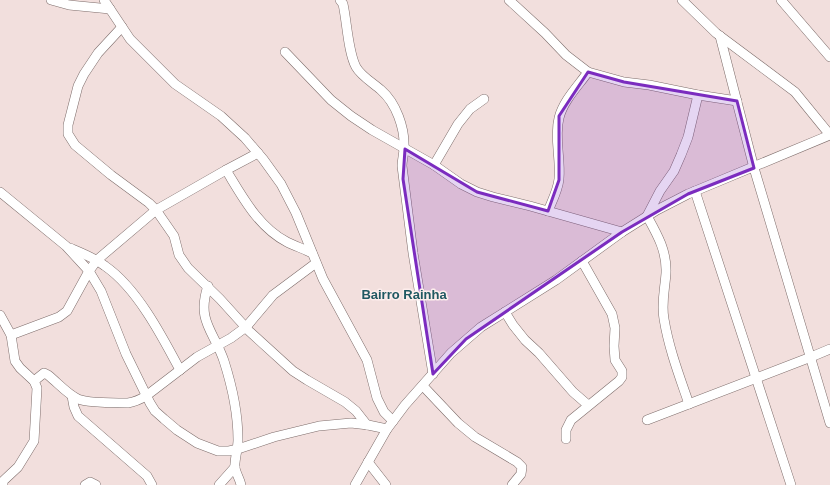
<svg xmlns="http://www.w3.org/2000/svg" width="830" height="485" font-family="Helvetica,sans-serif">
  <rect width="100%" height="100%" fill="#f2dfdd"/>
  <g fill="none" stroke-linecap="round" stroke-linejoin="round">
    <g stroke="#7e6d6b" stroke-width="10">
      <g id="minor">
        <path d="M51 0 69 5 110 9"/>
        <path d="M104 0 130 39 175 84 221 116 245 138 263 159 281 184 296 213 323 279 367 360 377 398 384 412 393 421"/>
        <path d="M340 0 343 4C347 22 348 52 356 67 361 76 373 83 381 90 396 103 405 128 404 148 404 154 402 160 402 166L413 253 433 374"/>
        <path d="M509 0 545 33 566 55 588 72 624 82 649 85 698 95 737 101"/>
        <path d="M682 0 716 33 795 92 830 135"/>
        <path d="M781 0 830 57"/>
        <path d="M122 27 98 53 84 74 78 86 68 125V134L75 145 111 175 149 203 156 210 174 236 179 255 188 268 220 299 249 331 293 371 307 380 345 402 356 411 367 425"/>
        <path d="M720 36 754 168 830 423"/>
        <path d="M285 52 331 100 351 116 372 130 434 165 461 184 477 192 493 197 530 206 622 232"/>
        <path d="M434 165 458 124 470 109 484 99"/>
        <path d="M226 170C242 196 258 227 287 242 295 246 304 249 312 253"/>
        <path d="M695 191 791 485"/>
        <path d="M0 192 66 246 89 271 101 291 126 354 150 403 155 411 164 419 177 430 197 443 218 451H229L238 449 274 437 319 426 351 423 368 425 387 429"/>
        <path d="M548 211C552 201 558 190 559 179 561 159 554 138 559 118 563 101 578 86 588 72"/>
        <path d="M70 248C82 253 95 258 105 266 137 288 162 336 180 370"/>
        <path d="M208 286C196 321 214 331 224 361 232 386 238 414 238 440 238 449 234 461 235 468 236 474 240 479 241 485"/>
        <path d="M505 312 513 325 525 340 539 353 573 392 588 405"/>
        <path d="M0 315 11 335 15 361 20 368 34 381 37 388 34 441 18 467 3 481V485"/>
        <path d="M11 335 59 317 67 311 89 271 97 260 156 210 226 170 258 153"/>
        <path d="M34 381 44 373 48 375C58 383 67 394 78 399 87 403 117 403 128 403 134 402 141 399 146 396L197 357 231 338 246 327 273 295 316 263"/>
        <path d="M423 386 458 423 475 437 517 462 522 467 521 474 512 485"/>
        <path d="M72 396 74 407 78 416 147 476 152 485"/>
        <path d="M689 404C679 375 669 349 664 319 661 303 665 289 666 273 667 251 657 234 647 216L660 191 674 171 681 155 688 137 698 95"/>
        <path d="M647 420 811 357 830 349"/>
        <path d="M566 439V430L571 420 619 381 622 377V371L615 360 614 346 615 328 612 314 582 261"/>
        <path d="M368 462 386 485"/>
        <path d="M85 485 90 482 96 485"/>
        <path d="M219 485 235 467"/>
        <path d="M355 485 387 429 405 405 451 353 481 327 556 280 622 232 657 210 688 194 830 135"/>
      </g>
    </g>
    <use href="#minor" stroke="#fff" stroke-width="9"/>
  </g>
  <path fill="#7b2cbf" fill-opacity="0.2" stroke="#7b2cbf" stroke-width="3" stroke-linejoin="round" d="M588 72 624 82 737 101 754 168 688 194 622 232 466 339 433 374 403 179 405 149 477 192 548 211 559 180V116Z"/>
  <g text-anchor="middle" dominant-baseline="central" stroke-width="3" stroke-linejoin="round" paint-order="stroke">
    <g font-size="13" font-weight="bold" fill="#205862" stroke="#fdedec">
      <text x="404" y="294">Bairro Rainha</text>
    </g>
  </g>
</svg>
